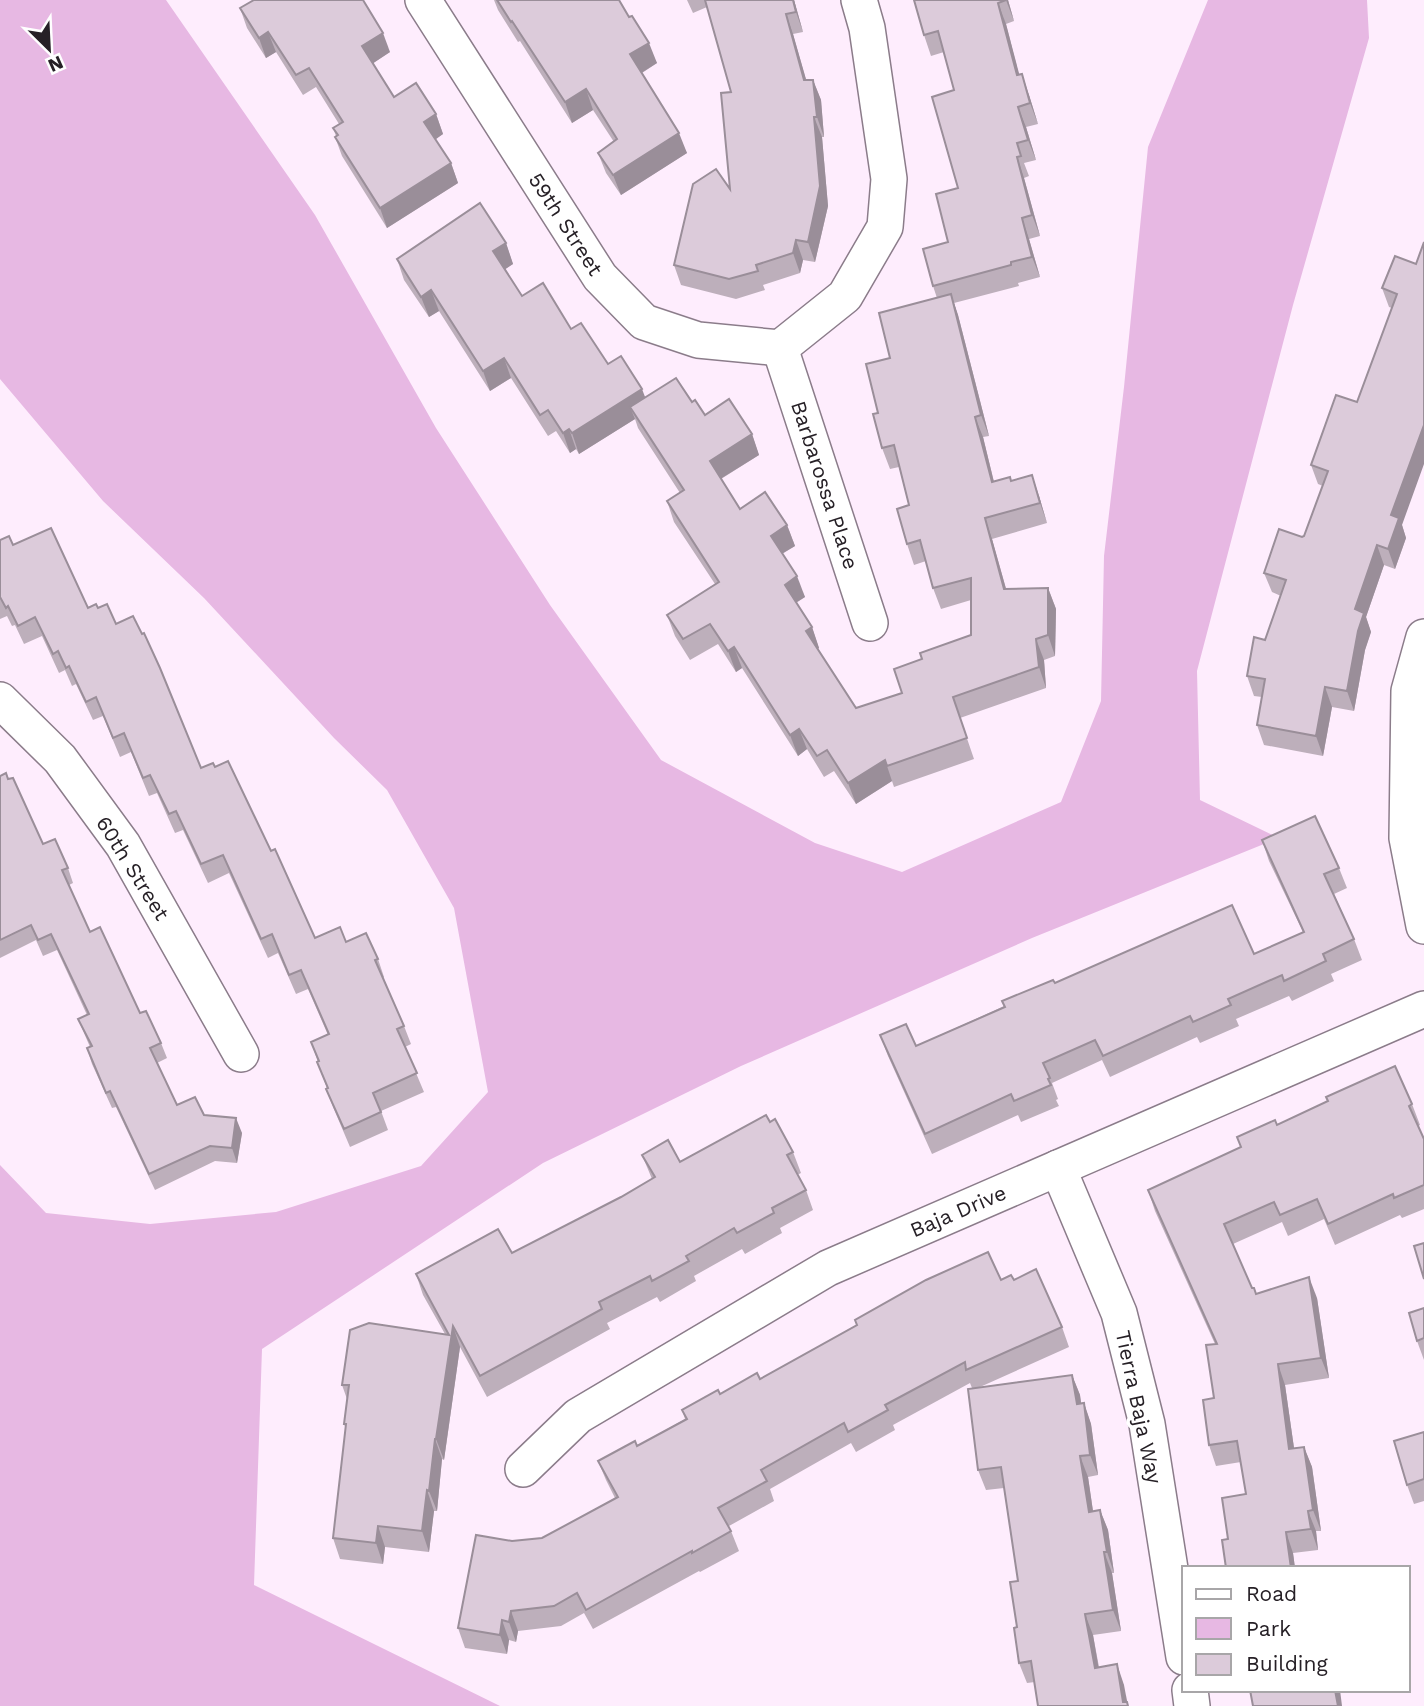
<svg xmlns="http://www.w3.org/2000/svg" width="1424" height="1706" font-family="'Work Sans',sans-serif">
  <rect width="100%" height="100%" fill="#feedfd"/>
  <path fill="#e7b8e3" d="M0 0H166L315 215 436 428 550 605 661 760 815 843 902 872 1061 802 1101 701 1104 556 1124 387 1148 147 1208 0H1367L1369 38 1293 305 1197 671 1200 800 1279 838 1032 938 741 1066 543 1163 262 1349 254 1585 500 1706H0V1165L46 1213 150 1224 276 1212 421 1166 488 1092 454 908 387 790 334 738 204 598 103 501 0 379Z"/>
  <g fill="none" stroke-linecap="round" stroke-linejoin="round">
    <g stroke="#8b7c8a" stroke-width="38">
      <g id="minor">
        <path d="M423 0 600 277 644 322 698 340 780 348"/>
        <path d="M780 348 845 296 885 227 889 179 867 28 859 0"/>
        <path d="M780 348 870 623"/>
        <path d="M1424 637 1409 691 1407 838 1424 926"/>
        <path d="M0 700 60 759 123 845 241 1054"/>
        <path d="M1058 1168 1119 1313 1147 1424 1184 1657"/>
        <path d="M523 1469 578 1416 828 1268 1424 1009"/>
        <path d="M1190 1690 1192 1706"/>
      </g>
    </g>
    <use href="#minor" stroke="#fff" stroke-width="35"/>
  </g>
  <g fill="#bdafbb">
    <path d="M494 0H619L657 63 642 73 687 153 621 195 606 173 598 153 614 142 593 110 572 123 520 41 518 42 498 10Z"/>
    <path d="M687 0H794L803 32 793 34 806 80H813L821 100 824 137H822L828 206 815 262 803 260 800 273 763 285 765 290 736 299 681 285 674 265 730 189 731 92 707 7 693 13Z"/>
    <path d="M914 0H1008L1014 21 1006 24 1019 75 1029 95 1038 124 1026 127 1036 160 1024 163 1029 176 1024 178 1040 236 1029 239 1040 277 1018 283 1019 286 954 303 958 315 989 436 983 437 994 482 1011 481 1039 496 1047 523 992 539 1006 589 1048 588 1056 609 1055 656 1044 660 1046 688 960 718 974 759 894 787 892 781 856 804 834 771 824 777 807 749 798 756 742 668 736 672 718 644 690 660 675 636 667 615 715 584 674 522 667 501 680 493 638 428 635 419 579 454 576 449 570 453 556 431 548 436 511 378 490 391 439 311 429 317 404 280 397 259 506 243 513 264 505 269 522 296 571 329 608 364 645 397 692 402 705 415 752 434 759 455 721 479 740 509 787 525 795 546 782 554 805 597 796 603 812 627 819 648 818 649 856 708 902 693 922 659 971 635V600L941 609 933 588 926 561 914 565 907 544 909 505 899 467 890 469 882 448 878 413 890 358 937 298 933 286 948 242 958 188 954 90 944 52 931 56 924 35Z"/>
    <path d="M240 8 390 52 373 63 394 97 436 114 443 134 435 139 451 163 458 183 387 228 342 156 335 137 336 136 333 128 339 124 316 87 303 95 276 52 266 58 247 28Z"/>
    <path d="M1416 264 1402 525 1406 538 1395 569 1384 565 1366 617 1371 632 1365 650 1354 711 1332 707 1323 756 1264 745 1257 725 1262 697 1254 696 1247 676 1265 640 1281 596 1272 592 1264 573 1304 536 1323 486 1318 484 1311 465 1357 402 1392 308 1389 307 1382 288Z"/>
    <path d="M0 540 13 545 88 608H98L116 624 201 768 271 851 315 938 346 942 378 959 384 977 383 978 404 1026 411 1044 405 1047 424 1092 381 1111 388 1130 350 1147 333 1107 326 1089 327 1088 317 1062H318L311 1042 328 1035 308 989 296 994 278 953 268 958 229 873 208 883 183 830 175 833 157 793 149 796 131 752 120 757 103 716 93 720 76 684 72 686 65 670 59 673 42 636 24 644 15 625 12 626 7 616 0 619Z"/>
    <path d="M0 776 43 844 68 868 73 883 69 885 90 932 140 1013 161 1043 167 1058 157 1063 177 1105 204 1115 242 1133 237 1163 215 1161 155 1190 116 1107 112 1108 92 1064 87 1048 90 1047 78 1019 87 1015 57 950 43 956 36 940 0 958Z"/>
    <path d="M1262 840 1339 868 1347 888 1334 894 1354 939 1362 960 1331 974 1334 981 1292 1001 1289 996 1236 1019 1239 1026 1200 1043 1197 1037 1110 1077 1102 1060 1052 1083 1058 1099 1056 1100 1059 1106 1021 1122 1018 1115 932 1154 888 1056 880 1035 916 1046 1055 983 1254 954 1303 932 1269 861Z"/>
    <path d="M1412 1104 1420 1125 1418 1126 1424 1139V1209L1402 1218 1400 1215 1335 1245 1324 1219 1288 1236 1282 1222 1233 1244 1252 1288 1256 1294 1317 1298 1329 1378 1285 1385 1294 1448 1304 1447 1312 1467 1321 1531H1316L1318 1550 1293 1553 1295 1568H1226L1228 1539 1246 1494 1241 1462 1216 1466 1209 1445 1214 1398 1215 1344 1155 1211 1148 1190 1241 1148 1237 1137 1277 1125Z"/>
    <path d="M770 1122 793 1152 801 1173 797 1175 806 1190 813 1210 780 1228 782 1233 745 1254 742 1249 694 1276 696 1281 660 1302 657 1297 607 1323 610 1329 487 1397 460 1347 444 1460 442 1459 437 1511H434L429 1552 385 1547 383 1564 340 1559 333 1538 346 1429 344 1424 347 1399 342 1385 445 1334 423 1295 416 1274 512 1253 621 1197 652 1179 642 1155 680 1162Z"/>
    <path d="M1001 1280H1014L1062 1327 1069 1347 980 1387 1072 1375 1080 1395 1081 1404 1084 1403 1091 1424 1098 1475 1088 1477 1093 1511 1100 1510 1108 1530 1114 1573H1112L1121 1631 1093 1635 1099 1667 1124 1685 1035 1682 1027 1683 1019 1663 1017 1627 1018 1581 1004 1488 986 1490 978 1470 972 1388 970 1383 893 1425 895 1430 856 1452 851 1443 770 1489 774 1501 729 1526 739 1551 700 1572 699 1571 593 1629 584 1613 561 1626 518 1631 516 1642 509 1640 507 1654 465 1648 458 1628 512 1541 542 1538 615 1498 606 1480 598 1461 637 1446 685 1419 682 1410 720 1394 760 1379 857 1325 855 1320Z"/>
    <path d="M1424 1308V1360L1417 1341Z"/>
    <path d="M1424 1432V1501L1414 1504 1407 1485Z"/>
  </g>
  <g fill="#9a8e99">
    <path d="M793 0H794L803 32 796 12Z"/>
    <path d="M1006 0H1008L1014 21Z"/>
    <path d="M998 3 1006 24 1025 96 1017 75Z"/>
    <path d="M786 14 793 34 812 100 804 80Z"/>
    <path d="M268 32 276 52 266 58 259 38Z"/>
    <path d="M383 33 390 52 369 66 362 46Z"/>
    <path d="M649 43 657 63 638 75 630 54Z"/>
    <path d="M1022 74 1029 95 1038 124 1030 103Z"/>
    <path d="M813 80 821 100 824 137 817 117Z"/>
    <path d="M586 89 593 110 572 123 565 102Z"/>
    <path d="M1018 107 1026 127 1036 160 1028 140Z"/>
    <path d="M436 114 443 134 432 142 424 122Z"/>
    <path d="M814 117 822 137 828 206 815 262 808 242Z"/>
    <path d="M679 133 687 153 621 195 613 175Z"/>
    <path d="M1017 157 1024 178 1040 236 1032 215Z"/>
    <path d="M451 163 458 183 387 228 380 208Z"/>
    <path d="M1022 218 1029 239 1040 277 1032 257Z"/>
    <path d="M796 240 803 260 800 273 793 253Z"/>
    <path d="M506 243 513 264 501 272 493 251Z"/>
    <path d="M431 290 439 311 429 317 421 297Z"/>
    <path d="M951 294 958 315 989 436 981 415Z"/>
    <path d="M504 358 511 378 490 391 483 371Z"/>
    <path d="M642 389 650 410 630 407 635 419 579 454 572 433Z"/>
    <path d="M975 417 983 437 999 503 992 482Z"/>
    <path d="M1424 425V464L1402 525 1406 538 1395 569 1388 549 1391 515Z"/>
    <path d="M569 429 576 449 570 453 563 433Z"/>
    <path d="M752 434 759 455 717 481 710 461Z"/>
    <path d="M1032 475 1039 496 1047 523 1040 503Z"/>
    <path d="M985 518 992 539 1012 610 1004 589Z"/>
    <path d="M787 525 795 546 778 556 771 536Z"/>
    <path d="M1377 545 1384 565 1366 617 1371 632 1365 650 1354 711 1347 691 1355 609Z"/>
    <path d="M797 576 805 597 792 605 785 585Z"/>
    <path d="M1048 588 1056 609 1055 656 1048 635Z"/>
    <path d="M812 627 819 648 813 651 806 631Z"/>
    <path d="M1036 639 1044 660 1046 688 1039 667Z"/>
    <path d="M734 647 742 668 736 672 728 651Z"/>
    <path d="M1325 687 1332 707 1323 756 1316 736Z"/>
    <path d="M799 729 807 749 798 756 790 735Z"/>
    <path d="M885 760 892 781 856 804 848 783Z"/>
    <path d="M236 1118 242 1133 237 1163 232 1148Z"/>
    <path d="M1309 1277 1317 1298 1329 1378 1321 1358Z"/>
    <path d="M453 1326 460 1347 444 1460 436 1439Z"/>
    <path d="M1278 1364 1285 1385 1297 1469 1289 1449Z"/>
    <path d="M1072 1375 1080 1395 1084 1425 1077 1404Z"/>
    <path d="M1084 1403 1091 1424 1098 1475 1090 1455Z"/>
    <path d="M435 1439 442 1459 437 1511 429 1491Z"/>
    <path d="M1304 1447 1312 1467 1321 1531 1313 1510Z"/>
    <path d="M1080 1456 1088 1477 1096 1532 1089 1512Z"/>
    <path d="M427 1490 434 1511 429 1552 422 1531Z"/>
    <path d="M1100 1510 1108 1530 1114 1573 1107 1552Z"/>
    <path d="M1308 1511 1316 1531 1318 1550 1311 1529Z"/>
    <path d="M378 1526 385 1547 383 1564 376 1543Z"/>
    <path d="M1286 1532 1293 1553 1295 1568H1291Z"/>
    <path d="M1104 1552 1112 1573 1121 1631 1113 1610Z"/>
    <path d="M511 1611 518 1631 516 1642 509 1622Z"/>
    <path d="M1085 1614 1093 1635 1102 1688 1095 1668Z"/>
    <path d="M502 1620 509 1640 507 1654 500 1635Z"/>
    <path d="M1117 1664 1124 1685 1128 1706H1124L1123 1702Z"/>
    <path d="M1335 1690H1340L1342 1706H1338Z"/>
  </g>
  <g fill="#dccbda" stroke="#9a8e99" stroke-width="2">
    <path d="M254 0H363L383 33 362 46 394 97 416 83 436 114 424 122 451 163 380 208 335 137 338 135 333 128 343 122 309 68 296 75 268 32 259 38 240 8Z"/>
    <path d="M497 0H619L629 17 632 16 649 43 630 54 679 133 613 175 598 153 617 139 586 89 565 102 512 21 511 22Z"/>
    <path d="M705 0H793L796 12 786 14 804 80H813L817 117H814L820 186 808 242 796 240 793 253 756 265 758 271 729 279 674 265 693 184 716 169 730 189 721 93 731 92Z"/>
    <path d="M914 0H1006L998 3 1017 75 1022 74 1030 103 1018 107 1028 140 1017 143 1021 156 1017 157 1032 215 1022 218 1032 257 1011 262V265L933 286 923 249 948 242 936 194 958 188 932 97 954 90 938 31 924 35Z"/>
    <path d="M480 203 506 243 493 251 522 296 543 283 571 329 581 323 608 364 621 356 642 389 572 433 569 429 563 433 548 410 540 415 504 358 483 371 431 290 421 297 397 259Z"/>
    <path d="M1424 242V425L1391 515 1399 518 1388 549 1377 545 1355 609 1364 613 1358 631 1347 691 1325 687 1316 736 1257 725 1265 679 1247 676 1254 637 1265 640 1286 580 1264 573 1279 529 1302 537 1304 536 1328 471 1311 465 1336 395 1357 402 1397 294 1382 288 1395 256 1416 264Z"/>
    <path d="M951 294 981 415 975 417 992 482 1010 477 1011 481 1032 475 1040 503 985 518 1004 589 1048 588V635L1036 639 1039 667 953 697 967 738 887 766 885 760 848 783 827 750 817 756 799 729 790 735 734 647 728 651 710 624 683 639 667 615 719 582 667 501 684 490 630 407 676 378 692 402 695 400 705 415 729 399 752 434 710 461 740 509 765 492 787 525 771 536 797 576 785 585 812 627 806 631 856 708 902 693 894 669 922 659 920 653 971 635V578L933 588 920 540 907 544 897 509 909 505 894 445 882 448 873 414 878 413 866 364 890 358 879 313Z"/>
    <path d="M51 528 88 608 96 604 98 608 107 604 116 624 133 616 142 634 144 633 160 668 201 768 213 763 215 767 228 761 271 851 275 849 315 938 340 927 346 942 366 933 378 959 375 960 404 1026 397 1029 417 1073 373 1093 381 1112 344 1129 326 1089 328 1088 317 1062 319 1061 311 1042 329 1034 301 970 289 975 272 934 261 939 223 855 201 864 176 811 169 814 150 775 143 778 124 733 113 738 96 697 86 702 69 666 66 668 58 651 53 654 35 617 18 626 8 606 6 608 0 597V540L9 536 13 545Z"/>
    <path d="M6 773 8 779 13 778 43 844 55 839 68 868 62 870 90 932 100 927 140 1013 146 1011 161 1043 150 1048 177 1105 195 1097 204 1115 236 1118 232 1148 210 1146 149 1174 110 1091 106 1093 87 1048 92 1046 78 1019 89 1014 51 934 38 940 31 925 0 940V776Z"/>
    <path d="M1315 816 1339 868 1324 874 1354 939 1323 954 1326 961 1284 981 1282 975 1228 999 1231 1005 1193 1022 1190 1016 1103 1056 1095 1040 1043 1063 1050 1078 1048 1079 1051 1085 1014 1101 1011 1094 925 1134 880 1035 906 1024 916 1046 1005 1007 1002 1001 1053 980 1055 983 1232 905 1254 954 1304 932 1262 840Z"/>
    <path d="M1395 1066 1412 1104 1409 1106 1424 1139V1185L1394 1198 1393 1194 1328 1224 1317 1199 1280 1215 1274 1202 1224 1224 1252 1288H1254L1256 1294 1309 1277 1321 1358 1278 1364 1289 1449 1304 1447 1313 1510 1308 1511 1311 1529 1286 1532 1291 1568H1226L1222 1540 1228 1539 1222 1498 1246 1494 1237 1441 1209 1445 1203 1400 1214 1398 1206 1345 1217 1344 1148 1190 1241 1147 1237 1137 1275 1120 1277 1125 1328 1101 1326 1097Z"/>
    <path d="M766 1115 770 1122 775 1119 793 1152 787 1155 806 1190 772 1208 774 1213 737 1233 734 1228 686 1256 689 1261 652 1281 650 1276 599 1302 602 1309 480 1376 453 1326 436 1439H435L429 1491 427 1490 422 1531 378 1526 376 1543 333 1538 346 1424H344L349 1385H342L350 1330 369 1323 449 1335 416 1274 498 1229 512 1253 621 1197 655 1177 642 1155 668 1140 680 1162Z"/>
    <path d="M1424 1243V1279L1414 1246Z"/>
    <path d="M988 1252 1001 1280 1011 1275 1014 1280 1036 1269 1062 1327 966 1370 965 1362 885 1405 888 1410 848 1432 844 1423 761 1470 767 1481 718 1508 731 1531 692 1553V1551L586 1610 577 1593 554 1606 511 1611 509 1622 502 1620 500 1635 458 1628 476 1535 512 1541 542 1538 618 1497 598 1461 635 1441 637 1446 687 1419 682 1410 718 1390 720 1394 757 1373 760 1379 857 1325 855 1320 926 1280Z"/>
    <path d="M1424 1308V1338L1417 1341 1409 1313Z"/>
    <path d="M1072 1375 1077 1404 1084 1403 1090 1455 1080 1456 1089 1512 1100 1510 1107 1552H1104L1113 1610 1085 1614 1095 1668 1117 1664 1123 1702H1127L1128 1706H1038L1031 1661 1019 1663 1014 1628 1017 1627 1010 1582 1018 1581 1001 1467 978 1470 968 1389Z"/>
    <path d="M1424 1432V1479L1407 1485 1394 1441Z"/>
    <path d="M1250 1690H1335L1338 1706H1253Z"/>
  </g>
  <g text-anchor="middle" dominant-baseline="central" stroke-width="7" stroke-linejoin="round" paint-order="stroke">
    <g font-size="21" fill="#262026" stroke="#fff">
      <text transform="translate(566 224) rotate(57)">59th Street</text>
      <text transform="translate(825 485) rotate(72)">Barbarossa Place</text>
      <text transform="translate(133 868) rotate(58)">60th Street</text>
      <text transform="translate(958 1211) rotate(-23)">Baja Drive</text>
      <text transform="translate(1139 1407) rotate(78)">Tierra Baja Way</text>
    </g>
  </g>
  <rect x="1182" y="1566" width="228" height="126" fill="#ffffff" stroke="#a8a6a8" stroke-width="2"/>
  <rect x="1196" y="1589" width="35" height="10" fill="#ffffff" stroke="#a8a6a8" stroke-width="2"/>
  <text x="1246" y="1601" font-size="21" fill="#262026">Road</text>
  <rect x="1196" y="1618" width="35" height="21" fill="#e7b8e3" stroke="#a8a6a8" stroke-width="2"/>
  <text x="1246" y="1636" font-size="21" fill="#262026">Park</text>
  <rect x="1196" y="1654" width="35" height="21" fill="#dccbda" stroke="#a8a6a8" stroke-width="2"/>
  <text x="1246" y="1671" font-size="21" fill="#262026">Building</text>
  <g transform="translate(49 49) rotate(156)" stroke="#ffffff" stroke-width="5" paint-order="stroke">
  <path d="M0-5L12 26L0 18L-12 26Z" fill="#262026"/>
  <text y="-10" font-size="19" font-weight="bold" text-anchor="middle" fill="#262026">N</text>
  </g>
</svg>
